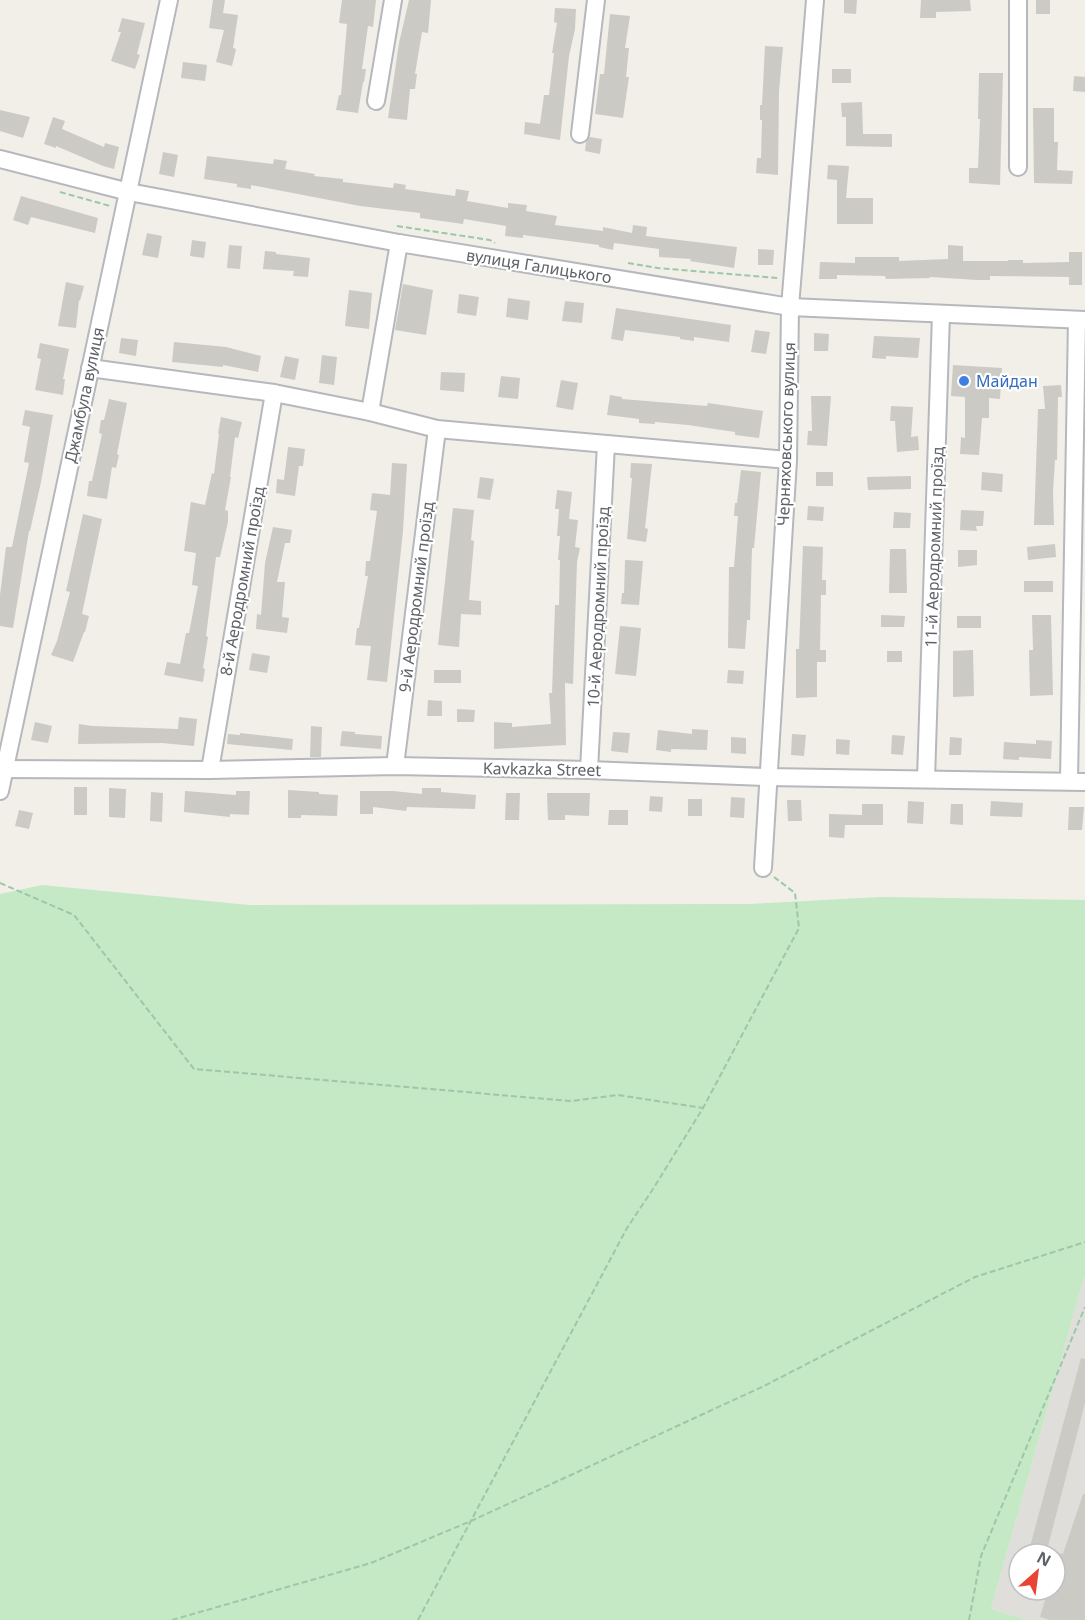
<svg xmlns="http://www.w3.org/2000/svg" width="1085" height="1620" font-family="'Noto Sans',sans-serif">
  <rect width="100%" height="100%" fill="#f1efe8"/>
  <path fill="#e0deda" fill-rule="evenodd" d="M1085 1274V1620H1028L991 1609ZM1019 1554H1055V1590H1019Z"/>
  <path fill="#c5e8c5" d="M42 885 249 905 750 904 881 897 1085 900V1274L991 1609 1028 1620H0V894Z"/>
  <g fill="#cccac5">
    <path d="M213 0H225L223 13 238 15 233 48 236 49 232 66 216 62 224 30 209 28Z"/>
    <path d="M342 0H376L373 27 368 26 362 69H366L364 82H363L358 113 336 110 339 95H341L347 24 339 23Z"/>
    <path d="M409 0H431L428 33 422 32 415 74H417L415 89H410L407 120 388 118 399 43Z"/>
    <path d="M844 0H857L856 14 844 13Z"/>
    <path d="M921 0H970L971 11 936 12V18H920Z"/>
    <rect x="1036" y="0" width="14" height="14"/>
    <path d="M555 8 576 9 575 29 569 56 560 140 524 134 525 122 540 124 544 95H549L554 53H552L557 23 554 22Z"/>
    <path d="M610 14 630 16 625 48H629L626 77H629L623 118 595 114 600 74H604Z"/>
    <path d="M122 18 145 23 137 54 140 55 135 69 111 61 121 32H118Z"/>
    <path d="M765 46 783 47 779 91 778 175 756 173 757 158H761L762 120H760V105H762Z"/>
    <path d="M183 62 207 65 205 81 181 78Z"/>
    <rect x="832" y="69" width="19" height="14"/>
    <path d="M979 73H1003L1000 185 969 183V168H978L980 119H978Z"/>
    <path d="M1074 76 1085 77V92L1073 91Z"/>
    <path d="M862 102 863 134H892V147L846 146V117H842L841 103Z"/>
    <path d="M1033 108H1054V142H1058L1057 170 1073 171 1072 184 1034 183Z"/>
    <path d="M0 110 30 117 23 138 0 131Z"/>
    <path d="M53 117 65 121 62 129 104 147 105 143 119 147 114 169 103 166 56 146V148L44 144Z"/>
    <path d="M590 137 602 139 600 154 585 151 586 142Z"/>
    <path d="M163 152 178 155 174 177 159 174Z"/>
    <path d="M207 156 273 164 274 159 287 161 285 169 315 174 314 176 343 179V182L393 188 394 183 406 185 405 189 455 196 456 189 469 191 467 201 508 208V203L527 205 526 211 557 216 555 225 603 231V227L632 233 633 225 647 227 646 236 737 247 734 268 690 261 691 259 659 257V249L614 243 613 250 599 247V245L523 235V238L505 236 506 226 464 219 463 224 420 218V213L360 206 251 185V189L237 187V184L204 179Z"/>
    <path d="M828 165 849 166 846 198H873V224H837V180L827 179Z"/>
    <path d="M21 196 98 218 95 233 31 217 28 225 13 220Z"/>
    <path d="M147 233 162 236 158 258 142 255Z"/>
    <path d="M192 240 206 242 204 258 190 256Z"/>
    <path d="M229 245 242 246 240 269 227 268Z"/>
    <path d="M948 245 963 246V261H1008V260H1023V263L1069 262V252H1082V285H1069V277L990 276V280H977L930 277V278L886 279 885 276 837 275V279H819L820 262 855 263V257H899V261L948 259Z"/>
    <path d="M758 249 774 250 773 265H758Z"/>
    <path d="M265 251 276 252V254L310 258 308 277 293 276 294 271 263 269Z"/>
    <path d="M66 282 84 286 80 301 79 300 76 328 58 326Z"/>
    <path d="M403 284 433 290 426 335 395 330Z"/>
    <path d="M349 290 372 293 369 329 345 326Z"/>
    <path d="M459 294 479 297 476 316 457 313Z"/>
    <path d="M508 298 530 301 528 320 506 317Z"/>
    <path d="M565 301 584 303 582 323 562 321Z"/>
    <path d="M616 308 731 325 729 342 694 337V341L680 339V337L625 330 623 341 611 339Z"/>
    <path d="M755 330 770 332 766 354 751 352Z"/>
    <path d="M814 333 829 334 828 351H814Z"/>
    <path d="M874 336 920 338 918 358 886 356V359L872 358Z"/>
    <path d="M121 338 138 340 136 356 119 353Z"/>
    <path d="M174 342 226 347 261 356 258 372 223 365V367L172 362Z"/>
    <path d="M40 343 69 349 63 379H65L63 395 35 390 41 359 37 358Z"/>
    <path d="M322 355 337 357 334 385 319 383Z"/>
    <path d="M285 356 299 359 295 380 280 377Z"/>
    <path d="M953 365 1002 368 1000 399 989 398V418H982L979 455 960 454 961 437 965 438V397L951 396Z"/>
    <path d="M441 372 465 373 464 392 440 390Z"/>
    <path d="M501 376 520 378 518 399 498 397Z"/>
    <path d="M561 380 578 383 573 410 556 407Z"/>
    <path d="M1061 385 1062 397H1058L1057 460H1055L1053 492 1054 525H1034L1038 409H1045L1043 386Z"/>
    <path d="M610 395 622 397V399L707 406 708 403 763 411 759 438 735 435V432L688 425 655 422V424L639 423V419L607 415Z"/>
    <path d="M811 396H831L827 446 807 445 808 431H812Z"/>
    <path d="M109 399 127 403 117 454 119 455 116 468 112 467 107 499 87 496 89 481H92L102 434 99 433 101 420H104Z"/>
    <path d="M891 406 913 407 911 437 918 436 919 450 897 452 895 421H890Z"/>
    <path d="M25 410 53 415 41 482 30 531H29L13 628 0 626V595L6 547H12L29 463 24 462 30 427 22 425Z"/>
    <path d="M221 417 242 422 238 438 235 437 230 477H231L225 510 228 511V522L220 557H216L206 636 208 637 203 668 205 669 203 682 164 675 167 662 180 664 186 633H189L198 586 192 585 196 553 184 551 191 502 205 505 212 473 214 474 219 434 218 433Z"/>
    <path d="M288 447 305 449 303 466H299L295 496 276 493 277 479 284 480Z"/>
    <path d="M392 463 407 464 403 531 387 682 367 680 371 646 355 645 357 628H359L368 576H365L366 561H370L377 511 370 510 372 493 390 495Z"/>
    <path d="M631 463 652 464 645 528 648 529 646 542 627 539 632 478H630Z"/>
    <path d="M741 470 761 472 754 548H752L750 620H747L745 649 728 648 729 567H734L738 516H734L735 503H737Z"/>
    <rect x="816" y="472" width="17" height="14"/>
    <path d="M982 472 1003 474 1002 492 981 490Z"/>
    <path d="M911 476V489L868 490 867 477Z"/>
    <path d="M480 477 494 479 490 500 477 498Z"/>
    <path d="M557 490 572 492 569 519 578 520 575 547 580 548 577 562 573 684 565 683 566 745 494 749V722L512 723V727L551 724 549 693H552L555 605H559L560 560H558L560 536H557L559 509H555Z"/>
    <path d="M808 506 824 507 823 521 807 520Z"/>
    <path d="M453 508 474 510 471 540 474 541 469 600 481 601V615L461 614 459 647 438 645Z"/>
    <path d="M961 510 984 511 983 526H976L977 531 960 530Z"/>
    <path d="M894 512 911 513 910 528H893Z"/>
    <path d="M83 514 102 519 82 614 89 616 85 632H84L73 662 51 655 57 641 70 592 66 591Z"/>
    <path d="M273 527 292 530 290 543H285L277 582H285L282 617 289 618 287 633 256 629 257 614 261 615 265 563Z"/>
    <path d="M1055 544 1056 557 1028 560 1027 547Z"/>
    <path d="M803 546 823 547 822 580H826V595H821L820 650H826V662H817V697L796 698V649H799Z"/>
    <path d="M890 549H906L907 593H889Z"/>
    <path d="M958 550H977V565L958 567Z"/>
    <path d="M625 560 643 561 639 605 621 604 622 593H624Z"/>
    <rect x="1024" y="581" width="29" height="11"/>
    <path d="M881 615 905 616 904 627H881Z"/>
    <path d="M1032 615H1051L1053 695 1030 696 1029 650H1033Z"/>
    <rect x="957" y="616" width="24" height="12"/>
    <path d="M620 626 641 628 636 676 615 674Z"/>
    <path d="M973 650 974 696 953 697V651Z"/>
    <rect x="887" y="651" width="15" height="11"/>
    <path d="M252 653 270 656 267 673 249 670Z"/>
    <rect x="434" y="670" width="27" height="13"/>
    <path d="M728 670 744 671 743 684 727 683Z"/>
    <path d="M428 700 442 701V716H427Z"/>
    <path d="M457 709 475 710 474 722H457Z"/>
    <path d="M179 717 197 719 194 746 162 743 78 744 79 724 92 726 178 729Z"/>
    <path d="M35 722 52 726 48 743 31 740Z"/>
    <path d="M311 726 322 727 321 757H310Z"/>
    <path d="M692 729 708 730 707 750 671 749V752L656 750 658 730 692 734Z"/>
    <path d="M342 731 355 732V734L382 736 381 749 340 746Z"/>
    <path d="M613 732 630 733 628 753 611 751Z"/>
    <path d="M240 733 293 739 292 750 227 744 228 734 240 735Z"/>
    <path d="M792 734 806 735 804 756 791 755Z"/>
    <path d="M892 735 905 736 903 755 891 754Z"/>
    <path d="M731 737 746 738V754L731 753Z"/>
    <path d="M950 737 962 738 961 755H949Z"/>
    <path d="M836 739 850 740 849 755 836 754Z"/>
    <path d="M1036 740 1052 741 1051 759 1019 757V760L1003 759 1004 742 1036 744Z"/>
    <rect x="74" y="787" width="13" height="28"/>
    <path d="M109 788 126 789 125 818 109 817Z"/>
    <path d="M422 788H441V792L476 795 475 809 407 807 406 811 373 807V814H360V791H393L422 794Z"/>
    <path d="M288 790 319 792V794L338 795 337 816 301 815V818H288Z"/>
    <path d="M185 791 236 795V791H250L249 815 230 814V817L184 812Z"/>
    <path d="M151 792 163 793 162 822 150 821Z"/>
    <path d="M506 793H520L519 820H505Z"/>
    <path d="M547 793H590L589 816 565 815V820H548Z"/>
    <path d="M650 796 663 797 662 812 649 811Z"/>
    <path d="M731 797 745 798 744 818 730 817Z"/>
    <rect x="688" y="799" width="14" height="17"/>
    <path d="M787 800H801L802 821H788Z"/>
    <path d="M908 801 924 802 923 824 907 823Z"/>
    <path d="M991 801 1023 803 1022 817 990 816Z"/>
    <path d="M862 804H883V825H845L844 838 829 837V814L862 815Z"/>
    <path d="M951 804H963V825L950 824Z"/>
    <path d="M1069 807H1084L1082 830H1068Z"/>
    <path d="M19 810 33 813 29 829 15 826Z"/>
    <path d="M609 810H628V825H608Z"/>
    <path d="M1081 1358 1085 1359V1403L1046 1554H1028Z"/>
    <path d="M1083 1494H1085V1620H1050L1040 1617 1048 1590H1055V1552L1063 1554Z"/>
  </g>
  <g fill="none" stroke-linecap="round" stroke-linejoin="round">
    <g stroke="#b5b8bc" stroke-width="20">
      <g id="minor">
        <path d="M1018 0V167"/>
        <path d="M376 101 393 0"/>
        <path d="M580 134 596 0"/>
        <path d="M0 159 129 192 399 243 790 307 1085 320"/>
        <path d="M90 368 274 393 370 412 437 429 788 460"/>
        <path d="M370 412 399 243"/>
        <path d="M395 766 437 429"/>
        <path d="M0 769 210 770 395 766 589 770 767 777 1085 782"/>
        <path d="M210 770 274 393"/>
        <path d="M589 770 606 444"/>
        <path d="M926 779 941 314"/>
        <path d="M1069 781 1077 320"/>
        <path d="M0 791 169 0"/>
        <path d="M763 868 788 460 790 307 815 0"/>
      </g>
    </g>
    <g stroke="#9cc7a9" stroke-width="2" stroke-dasharray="6 3" stroke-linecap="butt">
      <path d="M60 192 110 206"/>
      <path d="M397 226 490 240 495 243"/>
      <path d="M628 263 658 268 778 278"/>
      <path d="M0 883 74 915 194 1069 571 1101 618 1095 703 1108"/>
      <path d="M172 1620 371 1563 471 1521 764 1386 975 1277 1085 1242"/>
      <path d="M418 1620 627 1228 653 1189 703 1108 799 928 795 893 774 877"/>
      <path d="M969 1620 981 1556 1085 1307"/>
    </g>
    <use href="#minor" stroke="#fff" stroke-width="16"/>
  </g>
  <circle fill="#3f7fe0" stroke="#fff" stroke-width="2" cx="964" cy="381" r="6"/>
  <g text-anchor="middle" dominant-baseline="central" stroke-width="4.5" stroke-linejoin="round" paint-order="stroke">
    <g font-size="16" fill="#5f6368" stroke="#fff">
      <text transform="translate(539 266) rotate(9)">вулиця Галицького</text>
      <text transform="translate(84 395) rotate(-78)">Джамбула вулиця</text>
      <text transform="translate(786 434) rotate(-88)">Черняховського вулиця</text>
      <text transform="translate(934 547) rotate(-88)">11-й Аеродромний проїзд</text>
      <text transform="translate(242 581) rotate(-80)">8-й Аеродромний проїзд</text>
      <text transform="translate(416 597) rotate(-83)">9-й Аеродромний проїзд</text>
      <text transform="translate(598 607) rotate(-87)">10-й Аеродромний проїзд</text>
      <text transform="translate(542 769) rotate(1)">Kavkazka Street</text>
    </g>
    <g font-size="16" fill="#366cbe" stroke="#fff" text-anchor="start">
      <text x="976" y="381">Майдан</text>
    </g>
  </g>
  <g transform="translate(1037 1572) rotate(28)"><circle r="28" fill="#ffffff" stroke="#bfc1c3" stroke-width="1.5"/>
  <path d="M0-4.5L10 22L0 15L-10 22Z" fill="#ea4335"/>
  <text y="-9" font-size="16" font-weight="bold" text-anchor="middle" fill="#5f6368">N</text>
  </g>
</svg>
